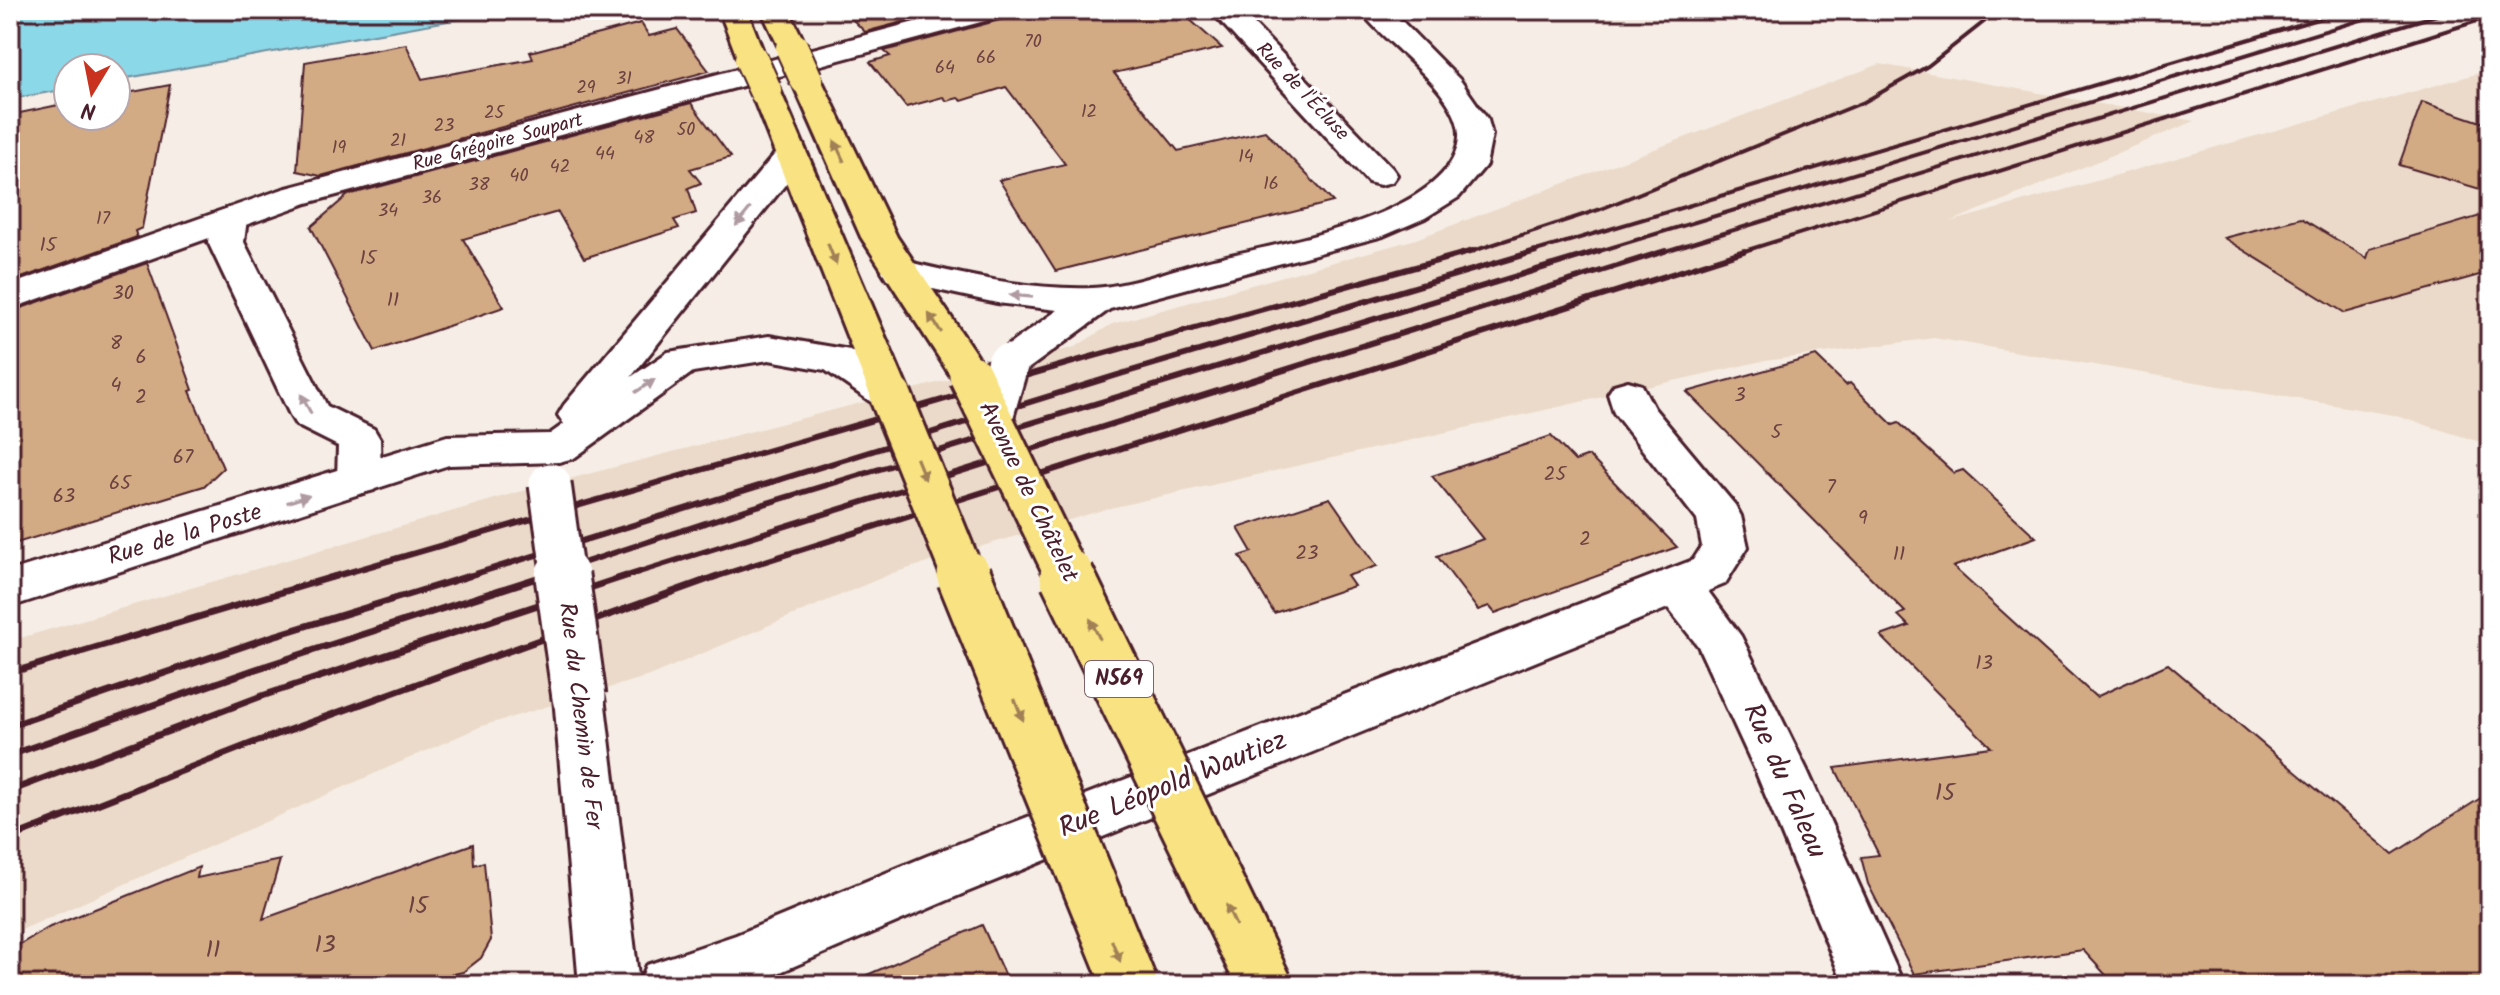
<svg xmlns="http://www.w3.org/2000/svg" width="2500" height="995" font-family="Kalam,sans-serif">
  <rect width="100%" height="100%" fill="#f6eee6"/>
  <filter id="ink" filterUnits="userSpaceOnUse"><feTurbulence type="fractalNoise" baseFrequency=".0125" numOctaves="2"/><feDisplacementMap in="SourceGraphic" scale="16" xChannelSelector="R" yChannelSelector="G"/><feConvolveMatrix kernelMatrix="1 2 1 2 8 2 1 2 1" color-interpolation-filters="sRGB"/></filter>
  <g filter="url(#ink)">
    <path fill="#ebdac9" d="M1880 64 2195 121 1950 222 2490 70V445L2393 415 1934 338 1758 362 1106 509 893 573 649 676 482 726 10 935V641L515 493 1075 347 1112 324 1416 239Z"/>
    <path fill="#8bd8e9" stroke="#718e9d" stroke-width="2" d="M10 10H510L116 80V68H68V89L10 99Z"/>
    <g fill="#d2aa84" stroke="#4a1f2b" stroke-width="2">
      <path d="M843 10H948L865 32Z"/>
      <path d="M1010 10H1179L1222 48 1114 73 1178 151 1265 131 1333 202 1056 271 999 180 1065 164 1006 87 962 101 958 98 947 101 943 97 906 107 870 62 890 56 884 51 1004 19Z"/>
      <path d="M641 23 649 36 677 29 709 71 321 176 297 171 305 62 406 44 422 79 533 59 530 52Z"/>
      <path d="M170 85 142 228 135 231 137 237 10 282V245L17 242 10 234V115L68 103V116H116V95Z"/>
      <path d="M2422 102 2490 125V192L2399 165Z"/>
      <path d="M691 103 731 157 690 169 701 183 688 188 696 213 674 220 679 228 584 258 558 212 463 239 504 307 375 351 311 227 348 195Z"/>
      <path d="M2490 213V272L2345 313 2224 238 2301 218 2367 258 2370 249Z"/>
      <path d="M147 263 193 390 190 391 223 468 204 486 10 545V312Z"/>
      <path d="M1816 356 1846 385 1850 383 1893 425 1899 423 1954 473 1963 470 2036 537 1953 567 2096 697 2168 664 2393 854 2490 792V985H2115L2083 950 1914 974 1868 884 1861 857 1879 855 1835 768 1991 747 1881 636 1909 626 1898 615 1905 612 1687 392Z"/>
      <path d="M1551 436 1575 461 1589 456 1677 547 1495 613 1489 606 1478 610 1437 556 1483 539 1432 476Z"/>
      <path d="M1330 498 1377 566 1347 576 1354 586 1274 613 1240 556 1252 552 1238 528Z"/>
      <path d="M473 844 474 865 484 862 491 940 481 958 463 972 404 985H10V950L50 927 199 867 197 878 280 860 263 919Z"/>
      <path d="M982 925 1009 985H844Z"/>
    </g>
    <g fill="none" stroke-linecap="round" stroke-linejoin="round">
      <g stroke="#4a1f2b" stroke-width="6">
        <g id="street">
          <path d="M1210 10H1240L1392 168 1397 175 1392 182 1380 185 1368 182Z"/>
          <path d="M229 208 241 212 247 219 244 242 327 406 374 429 380 439 381 479 374 490 359 494 344 490 337 479 338 446 296 425 290 415 208 242 211 219 217 212Z"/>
          <path d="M1628 381 1642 385 1654 408 1735 505 1741 516 1748 547 1725 584 1708 591 1741 636 1807 770 1904 985H1844L1755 770 1698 646 1668 608 967 892 750 985H579L554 697 561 683 579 677 597 683 604 697 639 984 647 965 736 935 927 856 1693 560 1702 546 1697 520 1614 413 1608 394 1614 385Z"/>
        </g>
      </g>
      <g stroke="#4a1f2b" stroke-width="6">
        <g id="secondary">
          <path d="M960 10H1007L1003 16 307 203 10 309V285L283 189Z"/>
          <path d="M1360 10H1391L1460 80 1488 120 1492 135 1486 165 1459 197 1425 218 1383 236 1110 309 1021 374 1007 378 993 374 987 365 993 356 1058 310 997 303 887 279 882 271 887 263 900 260C963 275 1027 290 1092 288 1131 286 1167 271 1205 261 1268 245 1454 218 1459 137 1462 93 1383 43 1360 10Z"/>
          <path d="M791 146 803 149 808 156 631 377 668 352 769 336 850 350 905 388 911 397 905 406 891 410 877 406 825 370 769 360 693 372 574 458 559 462 449 465 10 607V571L447 436 550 434 564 424 558 415 564 405 779 149Z"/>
        </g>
      </g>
      <g stroke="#4a1f2b" stroke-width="6">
        <g id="primary">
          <path d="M719 10H747L766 59 762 65H740Z"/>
          <path d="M761 10H789L807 48 802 54H782Z"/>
          <path d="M806 70 817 73 821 79 897 237 990 375 984 384 970 388 956 384 861 237 791 79 795 73Z"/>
          <path d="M765 81 776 83 780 90 911 397 905 406 891 410 877 406 871 397 750 90 754 83Z"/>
        </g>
      </g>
      <use href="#street" fill="#fff" fill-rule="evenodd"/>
      <use href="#secondary" fill="#fff" fill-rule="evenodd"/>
      <use href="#primary" fill="#f8e281" fill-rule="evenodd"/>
      <g stroke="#4a1f2b" stroke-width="4">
        <path d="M1467 253 1601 209 1864 102 1928 66 1999 10"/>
        <path d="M1529 253 2348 10"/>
        <path d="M1593 253 2394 10"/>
        <path d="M1659 253 2453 10"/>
        <path d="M1738 253 2490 17"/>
      </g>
      <g stroke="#4a1f2b" stroke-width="6">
        <path d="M329 578 1087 358 1473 251"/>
        <path d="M462 578 1124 373 1536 251"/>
        <path d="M537 578 751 508 1599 251"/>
        <path d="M620 578 1665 251"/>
        <path d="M712 578 1744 251"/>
      </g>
      <g stroke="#4a1f2b" stroke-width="7">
        <path d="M10 673 336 576"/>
        <path d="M10 726 270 637 469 576"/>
        <path d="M10 755 256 669 543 576"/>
        <path d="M10 791 259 697 626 576"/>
        <path d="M10 838 253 743 717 576"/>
      </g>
      <g stroke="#4a1f2b" stroke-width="47" stroke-linecap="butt">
        <path id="street-bridge-far1" d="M550 484 563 578"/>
      </g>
      <g stroke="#4a1f2b" stroke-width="59" stroke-linecap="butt">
        <path id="street-bridge" d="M562 576 579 697"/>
      </g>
      <g stroke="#4a1f2b" stroke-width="47" stroke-linecap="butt">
        <path id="secondary-bridge" d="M992 417 1007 365"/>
      </g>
      <g stroke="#4a1f2b" stroke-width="36" stroke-linecap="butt">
        <g id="primary-bridge-far2">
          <path d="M792 48 806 79"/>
          <path d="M751 59 765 90"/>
        </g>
      </g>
      <g stroke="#4a1f2b" stroke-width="47" stroke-linecap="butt">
        <g id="primary-bridge-far1">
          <path d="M970 375 1068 578"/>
          <path d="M891 397 964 578"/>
        </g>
      </g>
      <g stroke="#4a1f2b" stroke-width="59" stroke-linecap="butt">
        <g id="primary-bridge">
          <path d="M964 576 1130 985"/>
          <path d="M1067 576 1265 985"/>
        </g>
      </g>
      <use href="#street-bridge-far1" stroke="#fff" stroke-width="41"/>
      <use href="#street-bridge" stroke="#fff" stroke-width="53"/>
      <use href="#secondary-bridge" stroke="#fff" stroke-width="41"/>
      <use href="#primary-bridge-far2" stroke="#f8e281" stroke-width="32"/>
      <use href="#primary-bridge-far1" stroke="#f8e281" stroke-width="41"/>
      <use href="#primary-bridge" stroke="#f8e281" stroke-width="53"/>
    </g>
    <defs><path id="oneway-solid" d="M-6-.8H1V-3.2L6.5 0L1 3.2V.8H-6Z" transform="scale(2)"/></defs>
    <g fill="#a18056">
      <use href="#oneway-solid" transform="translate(839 151) rotate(-115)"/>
      <use href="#oneway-solid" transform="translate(832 254) rotate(68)"/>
      <use href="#oneway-solid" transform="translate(935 323) rotate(-124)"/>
      <use href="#oneway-solid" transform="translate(921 469) rotate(68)"/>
      <use href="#oneway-solid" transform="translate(1095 629) rotate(-116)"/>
      <use href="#oneway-solid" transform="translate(1019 710) rotate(68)"/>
      <use href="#oneway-solid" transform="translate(1231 915) rotate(-115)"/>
      <use href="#oneway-solid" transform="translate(1116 951) rotate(68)"/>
    </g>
    <g fill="#ae9aa0">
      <use href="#oneway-solid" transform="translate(743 217) rotate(129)"/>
      <use href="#oneway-solid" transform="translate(1021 296) rotate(-175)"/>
      <use href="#oneway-solid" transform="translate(645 386) rotate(-33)"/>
      <use href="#oneway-solid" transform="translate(306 404) rotate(-118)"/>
      <use href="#oneway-solid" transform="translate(298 499) rotate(-18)"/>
    </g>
  </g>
  <g text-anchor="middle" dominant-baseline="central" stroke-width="6" stroke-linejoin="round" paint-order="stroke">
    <g font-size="18" fill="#6c4241">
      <text x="1033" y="42">70</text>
      <text x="986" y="58">66</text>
      <text x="945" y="68">64</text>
      <text x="624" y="79">31</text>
      <text x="586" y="88">29</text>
      <text x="1089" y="112">12</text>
      <text x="494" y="113">25</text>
      <text x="444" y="126">23</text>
      <text x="686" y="130">50</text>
      <text x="644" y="138">48</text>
      <text x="398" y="141">21</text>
      <text x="339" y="148">19</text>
      <text x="605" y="154">44</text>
      <text x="1246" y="157">14</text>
      <text x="560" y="167">42</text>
      <text x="519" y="176">40</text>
      <text x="1271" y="184">16</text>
      <text x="479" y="185">38</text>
      <text x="432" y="198">36</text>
      <text x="388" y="211">34</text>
      <text x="103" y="219">17</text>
    </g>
    <g font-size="20" fill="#4a1f2b" stroke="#fff">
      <text transform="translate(1302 92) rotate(47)">Rue de l'Écluse</text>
      <text transform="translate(498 143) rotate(-15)">Rue Grégoire Soupart</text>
    </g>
    <g font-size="20" fill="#6c4241">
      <text x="48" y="246">15</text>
      <text x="368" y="259">15</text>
      <text x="123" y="294">30</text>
      <text x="393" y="301">11</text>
      <text x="116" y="344">8</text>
      <text x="141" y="358">6</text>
      <text x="116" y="386">4</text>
      <text x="1740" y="396">3</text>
      <text x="141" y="398">2</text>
      <text x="1776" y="433">5</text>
      <text x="183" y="458">67</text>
      <text x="1555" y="475">25</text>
      <text x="120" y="484">65</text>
      <text x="1831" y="488">7</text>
      <text x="64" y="497">63</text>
      <text x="1863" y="519">9</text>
      <text x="1585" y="540">2</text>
      <text x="1307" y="554">23</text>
      <text x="1899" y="555">11</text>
      <text x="1984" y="664">13</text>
    </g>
    <rect fill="#fff" stroke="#80626b" stroke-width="2" x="1085" y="661" width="68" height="36" rx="6"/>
    <g font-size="22" font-weight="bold" fill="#4a1f2b">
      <text x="1119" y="679">N569</text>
    </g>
    <g font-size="24" fill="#4a1f2b" stroke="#fff">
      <text transform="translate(1028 492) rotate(64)">Avenue de Châtelet</text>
      <text transform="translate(185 535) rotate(-17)">Rue de la Poste</text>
      <text transform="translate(580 716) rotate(83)">Rue du Chemin de Fer</text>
    </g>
    <g font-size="24" fill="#6c4241">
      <text x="1945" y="793">15</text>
      <text x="418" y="906">15</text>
      <text x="325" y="945">13</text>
      <text x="213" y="950">11</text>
    </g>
    <g font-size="28" fill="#4a1f2b" stroke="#fff">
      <text transform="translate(1784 781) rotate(66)">Rue du Faleau</text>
      <text transform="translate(1173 785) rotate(-22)">Rue Léopold Wautiez</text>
    </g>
  </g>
  <rect width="2500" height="995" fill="none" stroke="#fff" stroke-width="40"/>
  <rect x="20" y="20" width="2460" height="955" fill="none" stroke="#4a1f2b" stroke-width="3" filter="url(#ink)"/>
  <g transform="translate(92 92) rotate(190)"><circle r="38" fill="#ffffff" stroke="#b7a5aa" stroke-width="2"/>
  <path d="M0-6L14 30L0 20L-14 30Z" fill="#c8321e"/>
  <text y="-12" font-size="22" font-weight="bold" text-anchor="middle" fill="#4a1f2b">N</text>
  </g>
</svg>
